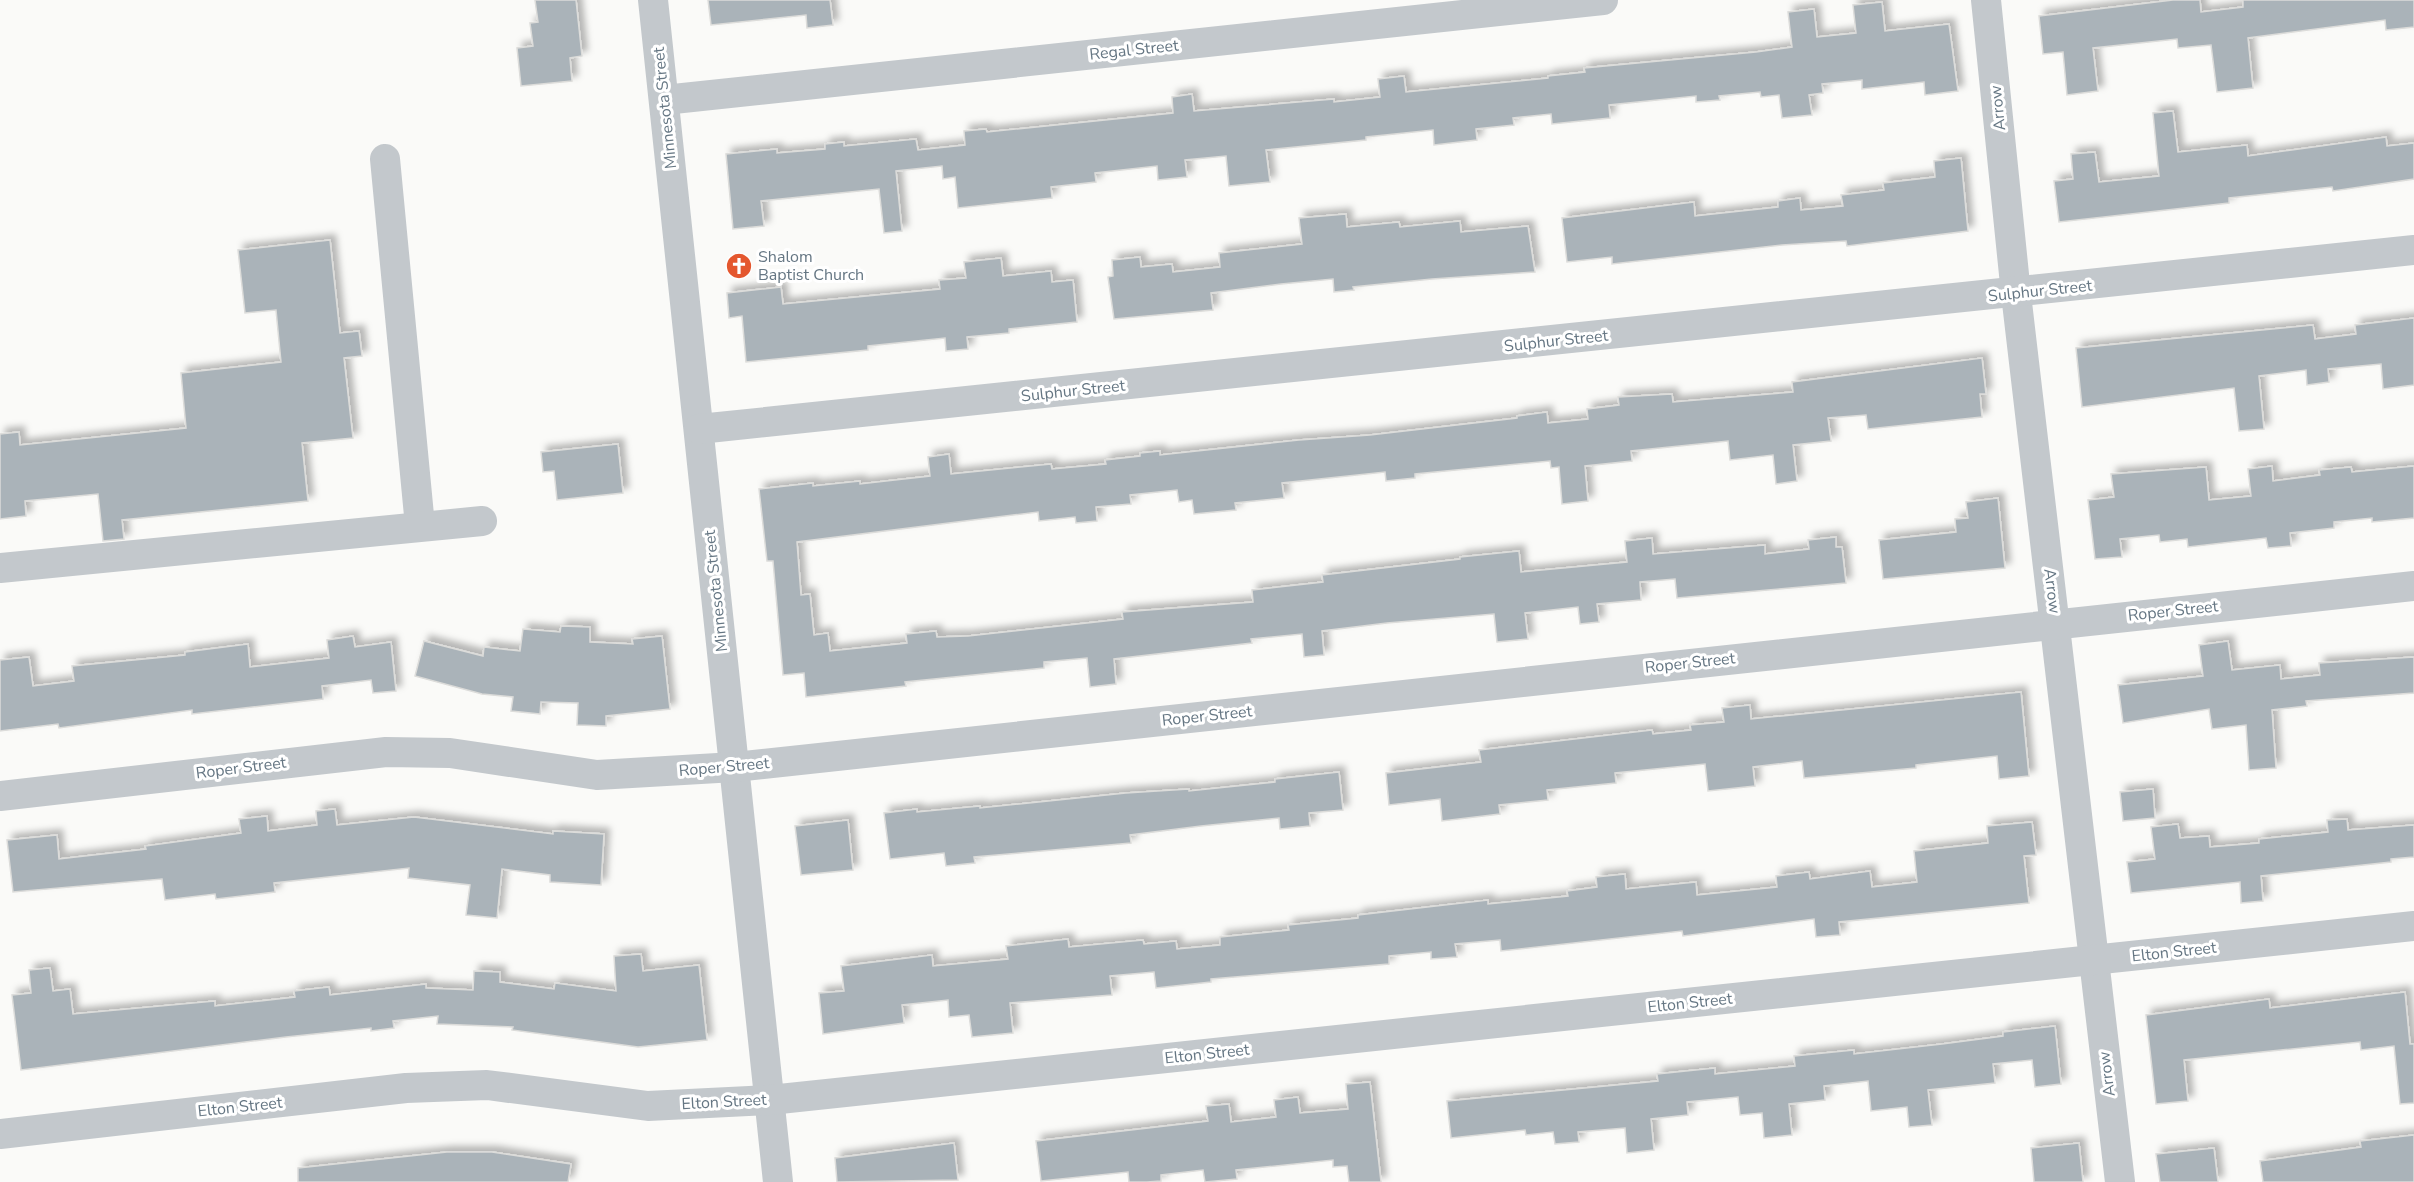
<svg xmlns="http://www.w3.org/2000/svg" width="2414" height="1182" font-family="'Nunito Sans',sans-serif">
  <defs>
    <filter id="shadow"><feDropShadow dx="5.5" dy="-5.5" stdDeviation="3" flood-color="#0004"/></filter>
  </defs>
  <rect width="100%" height="100%" fill="#fafaf8"/>
  <g fill="#aab3b9" stroke="#dcdcda" stroke-width="1.5" filter="url(#shadow)">
    <path d="M535 0H576L582 56 570 58 572 81 521 86 517 48 533 46 530 23 538 22Z"/>
    <path d="M708 0H830L833 25 807 28 806 15 711 25Z"/>
    <path d="M2173 0H2200L2201 12 2243 7V0H2414V27L2386 30 2385 20 2248 38 2253 88 2217 92 2211 45 2178 48 2177 39 2093 48 2098 91 2067 95 2063 52 2043 54 2039 16Z"/>
    <path d="M1882 2 1885 31 1949 24 1958 91 1925 95 1924 82 1862 89V80L1822 84 1823 93 1809 95 1812 115 1782 118 1779 95 1761 97 1760 92 1719 96 1720 100 1696 102V96L1609 105 1610 118 1552 124 1551 114 1513 118 1514 125 1476 129 1477 140 1434 145 1433 130 1366 137V140L1266 150 1270 182 1229 186 1226 156 1185 160 1187 177 1158 180 1157 166 1095 173 1096 182 1051 187 1052 198 958 208 955 177 943 179 942 166 896 171 902 231 884 233 879 189 761 201 764 226 733 229 726 154 777 149V153L825 149V144L844 142V146L916 139 918 150 965 145 964 131 986 129 987 132 1173 113 1172 97 1192 94 1194 111 1334 99V102L1380 97 1378 79 1404 76 1406 92 1548 78V76L1585 72 1584 68 1756 52 1792 47 1788 12 1814 9 1817 37 1856 33 1853 5Z"/>
    <path d="M2173 111 2178 152 2247 145 2248 156 2386 137 2387 146 2414 143V179L2333 191 2332 187 2229 198V203L2059 222 2054 181 2073 179 2071 154 2095 152 2099 182 2159 176 2153 113Z"/>
    <path d="M1961 158 1968 231 1847 246 1846 241 1782 245 1612 264V257L1567 262 1562 218 1694 202 1695 216 1778 207V201L1800 198 1801 210 1843 206 1841 195 1884 190 1883 183 1935 177 1934 161Z"/>
    <path d="M1346 214 1347 227 1399 222 1400 227 1460 221 1461 232 1528 226 1535 272 1432 279 1353 287 1354 290 1334 292 1333 279 1281 284 1211 293 1213 310 1114 319 1108 277 1113 276 1112 260 1140 257 1141 267 1172 264 1173 272 1220 267 1219 253 1302 244 1299 218Z"/>
    <path d="M330 240 340 333 359 331 362 356 344 358 353 438 302 443 308 501 122 520 124 539 103 541 98 494 25 501 26 516 0 519V434L19 432 20 445 186 428 181 373 281 362 276 310 245 313 238 250Z"/>
    <path d="M1001 258 1003 276 1051 271 1052 282 1073 280 1077 322 1009 329V333L967 337 968 349 946 351 945 338 868 346V350L746 362 742 316 729 318 727 293 781 287 783 304 940 289 939 280 966 278 964 262Z"/>
    <path d="M2414 318V385L2383 389 2381 364 2328 369 2329 382 2307 385 2306 370 2259 376 2264 429 2239 431 2234 388 2082 407 2076 348 2313 325 2315 339 2356 334 2355 325Z"/>
    <path d="M1982 358 1986 394H1980L1982 417 1868 429 1866 415 1828 418 1831 441 1793 445 1797 481 1776 484 1773 455 1730 460 1728 441 1631 451 1632 461 1585 466 1588 501 1562 504 1559 467 1551 468 1550 461 1415 474V478L1386 481 1385 472 1282 483 1284 498 1235 503 1236 510 1194 514 1192 500 1179 502 1177 490 1130 495 1131 504 1096 507 1097 521 1076 523 1075 517 1039 521 1038 512 797 542 801 595 810 594 814 635 828 633 830 651 907 643 906 634 936 631 937 637 968 636 1123 619 1122 612 1253 602 1252 590 1323 582 1322 575 1460 559V557L1519 551 1521 572 1627 562 1625 541 1652 538 1653 554 1765 545V554L1809 549 1808 540 1836 537V547H1842L1846 583 1677 598 1675 579 1640 582 1641 600 1597 604 1599 622 1580 624 1578 607 1525 613 1528 639 1497 642 1494 614 1387 623 1322 631 1324 655 1304 657 1302 634 1251 639 1252 643 1114 659 1116 684 1090 687 1087 658 1044 662V668L905 682 906 686 806 697 804 673 783 675 773 561H767L759 489 813 483V486L860 481V484L930 476 928 457 949 454 951 474 1051 464 1052 469 1106 464 1105 460 1140 456V453L1160 451V455L1299 440 1370 435 1517 418V416L1547 412 1548 423 1588 419 1587 409 1619 405 1618 397 1672 394 1673 402 1793 392 1792 382Z"/>
    <path d="M618 444 623 493 557 500 554 471 543 472 541 452Z"/>
    <path d="M2272 466 2273 481 2320 475 2319 470 2351 467 2352 472 2414 466V518L2372 522V518L2334 522V528L2290 533 2291 546 2268 548 2266 538 2188 547 2187 539 2160 542 2159 535 2120 539 2122 557 2095 559 2088 500 2114 497 2111 474 2206 467 2209 500 2251 496 2248 469Z"/>
    <path d="M1998 498 2005 568 1883 579 1879 540 1956 532 1955 519 1968 518 1966 502Z"/>
    <path d="M561 626 590 627V642L633 644 632 639 662 636 670 709 606 716V726L577 725 578 703 541 702 540 714 511 711 513 697 482 694 415 676 424 641 483 656 484 647 520 651 523 629 560 632Z"/>
    <path d="M353 636 355 647 391 642 396 691 373 693 371 680 322 686 323 699 192 714V710L59 728 58 724 0 731V660L29 657 33 686 74 681 72 666 185 655V652L248 644 250 667 329 658 327 640Z"/>
    <path d="M2228 641 2232 670 2280 665 2281 679 2320 675 2319 663 2414 657V693L2306 701 2307 706 2272 710 2276 768 2249 770 2246 725 2212 729 2209 709 2123 723 2118 685 2203 676 2199 645Z"/>
    <path d="M2021 692 2029 776 1999 779 1997 756 1916 765V768L1804 778 1802 761 1753 767 1755 786 1708 791 1705 764 1615 773 1616 783 1547 790 1548 800 1499 805 1500 814 1442 821 1440 799 1389 805 1386 773 1481 762 1479 750 1652 730 1653 734 1691 730 1690 725 1724 722 1722 708 1750 705 1751 719Z"/>
    <path d="M1339 772 1343 810 1309 813 1310 826 1280 829 1279 818 1201 826 1130 835 1131 843 974 857 975 863 946 866 944 853 890 859 884 813 917 809V812L980 806V808L1126 793 1189 789V791L1275 782V779Z"/>
    <path d="M2153 789 2155 818 2123 821 2120 792Z"/>
    <path d="M335 809 337 825 414 817 553 834V831L604 834 601 885 550 882V875L502 869 497 918 466 915 470 885 408 878 409 868 274 883 275 892 216 899 215 894 165 900 162 879 13 892 7 840 57 835 59 859 146 849 145 846 241 833 239 819 267 816 268 831 317 825 316 811Z"/>
    <path d="M2347 819 2348 830 2414 825V857L2391 859V862L2261 876 2263 901 2241 903 2240 882 2131 893 2127 862 2155 859 2151 827 2178 824 2180 838 2209 836 2210 847 2259 843V839L2328 832 2327 820Z"/>
    <path d="M848 820 853 870 801 875 795 826Z"/>
    <path d="M2032 822 2036 855 2024 856 2029 903 1839 922 1840 935 1816 937 1814 919 1683 936 1682 931 1501 951 1500 940 1455 944 1457 957 1431 959V952L1389 956V964L1211 979V982L1156 988 1154 972 1110 976 1112 995 1010 1003 1013 1033 972 1037 969 1015 949 1017 948 1000 902 1005 904 1023 823 1034 819 993 844 991 841 966 932 955 933 966 1008 959 1006 946 1068 939 1069 947 1143 940 1144 944 1176 941 1177 949 1220 945V937L1289 930 1288 925 1358 918V915L1488 900V904L1568 896 1567 891 1597 887 1596 877 1625 874 1626 889 1696 882 1697 895 1777 887 1776 876 1809 872 1810 879 1870 871 1872 887 1917 882 1914 851 1988 843 1987 826Z"/>
    <path d="M641 954 643 971 699 965 707 1040 638 1047 512 1030 513 1027 437 1024 438 1016 393 1021 394 1028 371 1031V1028L286 1037 21 1070 12 995 31 993 29 970 50 968 53 991 70 989 73 1014 215 1001V1006L295 997 294 991 329 987 330 995 426 984V988L473 990 474 971 500 972V982L554 989 555 983 616 991 614 956Z"/>
    <path d="M2405 992 2410 1044H2414V1103L2400 1104 2394 1046 2361 1050 2360 1042 2184 1060 2188 1101 2156 1104 2146 1015 2269 999 2270 1008Z"/>
    <path d="M2055 1026 2061 1084 2035 1087 2032 1060 1993 1064 1995 1083 1928 1090 1932 1125 1909 1127 1907 1107 1871 1111 1868 1081 1824 1086 1825 1100 1789 1104 1792 1135 1764 1138 1762 1113 1740 1115 1738 1097 1687 1102 1688 1115 1651 1119 1654 1150 1627 1153 1625 1128 1578 1132 1579 1142 1555 1144 1553 1132 1526 1135 1525 1130 1451 1138 1447 1101 1658 1081 1657 1074 1715 1068V1074L1795 1066 1794 1056 1854 1050V1054L1942 1044 2003 1036V1032Z"/>
    <path d="M1370 1082 1381 1182H1349L1347 1166 1333 1167V1160L1236 1170 1237 1179 1205 1182 1203 1170 1161 1175V1181L1147 1182H1129L1128 1172 1041 1181 1036 1141 1208 1121 1206 1106 1229 1104 1231 1122 1276 1117 1274 1100 1298 1097 1300 1113 1348 1109 1346 1084Z"/>
    <path d="M2414 1135V1182H2263L2260 1161 2361 1147 2360 1141Z"/>
    <path d="M954 1143 958 1180 837 1182 835 1158Z"/>
    <path d="M2079 1143 2083 1182H2034L2031 1148Z"/>
    <path d="M2214 1148 2218 1182H2160L2156 1154Z"/>
    <path d="M447 1152H492L571 1164 568 1182H298V1168Z"/>
  </g>
  <g fill="none" stroke-linecap="round" stroke-linejoin="round">
    <g stroke="#c3c8cc" stroke-width="30">
      <path d="M653 0 778 1182"/>
      <path d="M1986 0 2016 294 2120 1182"/>
      <path d="M664 100 1603 0"/>
      <path d="M385 159 420 526"/>
      <path d="M699 429 2414 250"/>
      <path d="M0 568 482 521"/>
      <path d="M0 796 386 752 450 753 597 775 735 767 2414 586"/>
      <path d="M0 1134 406 1088 487 1085 648 1106 770 1100 2414 926"/>
    </g>
  </g>
  <defs>
    <g id="church-disc" transform="scale(1.35)"><circle r="9.5" fill="#e4572e" stroke="#fff"/><path d="M-1.2-6h2.4v3.5h3.3v2.4h-3.3V6h-2.4V-.1h-3.3v-2.4h3.3Z" fill="#fff"/></g>
  </defs>
  <g fill-rule="evenodd">
    <use href="#church-disc" x="739" y="266"/>
  </g>
  <g text-anchor="middle" dominant-baseline="central" stroke-width="6" stroke-linejoin="round" paint-order="stroke">
    <g font-size="16" fill="#657683" stroke="#fff">
      <text transform="translate(1134 50) rotate(-6)">Regal Street</text>
      <text transform="translate(665 108) rotate(-96)">Minnesota Street</text>
      <text transform="translate(1998 108) rotate(-96)">Arrow</text>
      <text transform="translate(2040 291) rotate(-6)">Sulphur Street</text>
      <text transform="translate(1556 341) rotate(-6)">Sulphur Street</text>
      <text transform="translate(1073 391) rotate(-6)">Sulphur Street</text>
      <text transform="translate(716 591) rotate(-96)">Minnesota Street</text>
      <text transform="translate(2052 591) rotate(83)">Arrow</text>
      <text transform="translate(2173 611) rotate(-6)">Roper Street</text>
      <text transform="translate(1690 663) rotate(-6)">Roper Street</text>
      <text transform="translate(1207 716) rotate(-6)">Roper Street</text>
      <text transform="translate(724 767) rotate(-5)">Roper Street</text>
      <text transform="translate(241 768) rotate(-7)">Roper Street</text>
      <text transform="translate(2174 952) rotate(-6)">Elton Street</text>
      <text transform="translate(1690 1003) rotate(-6)">Elton Street</text>
      <text transform="translate(1207 1054) rotate(-6)">Elton Street</text>
      <text transform="translate(2107 1074) rotate(-97)">Arrow</text>
      <text transform="translate(724 1102) rotate(-3)">Elton Street</text>
      <text transform="translate(240 1107) rotate(-6)">Elton Street</text>
    </g>
    <g font-size="16" fill="#657683" stroke="#fff" text-anchor="start">
      <text x="758" y="257">Shalom<tspan x="758" dy="18">Baptist Church</tspan></text>
    </g>
  </g>
</svg>
